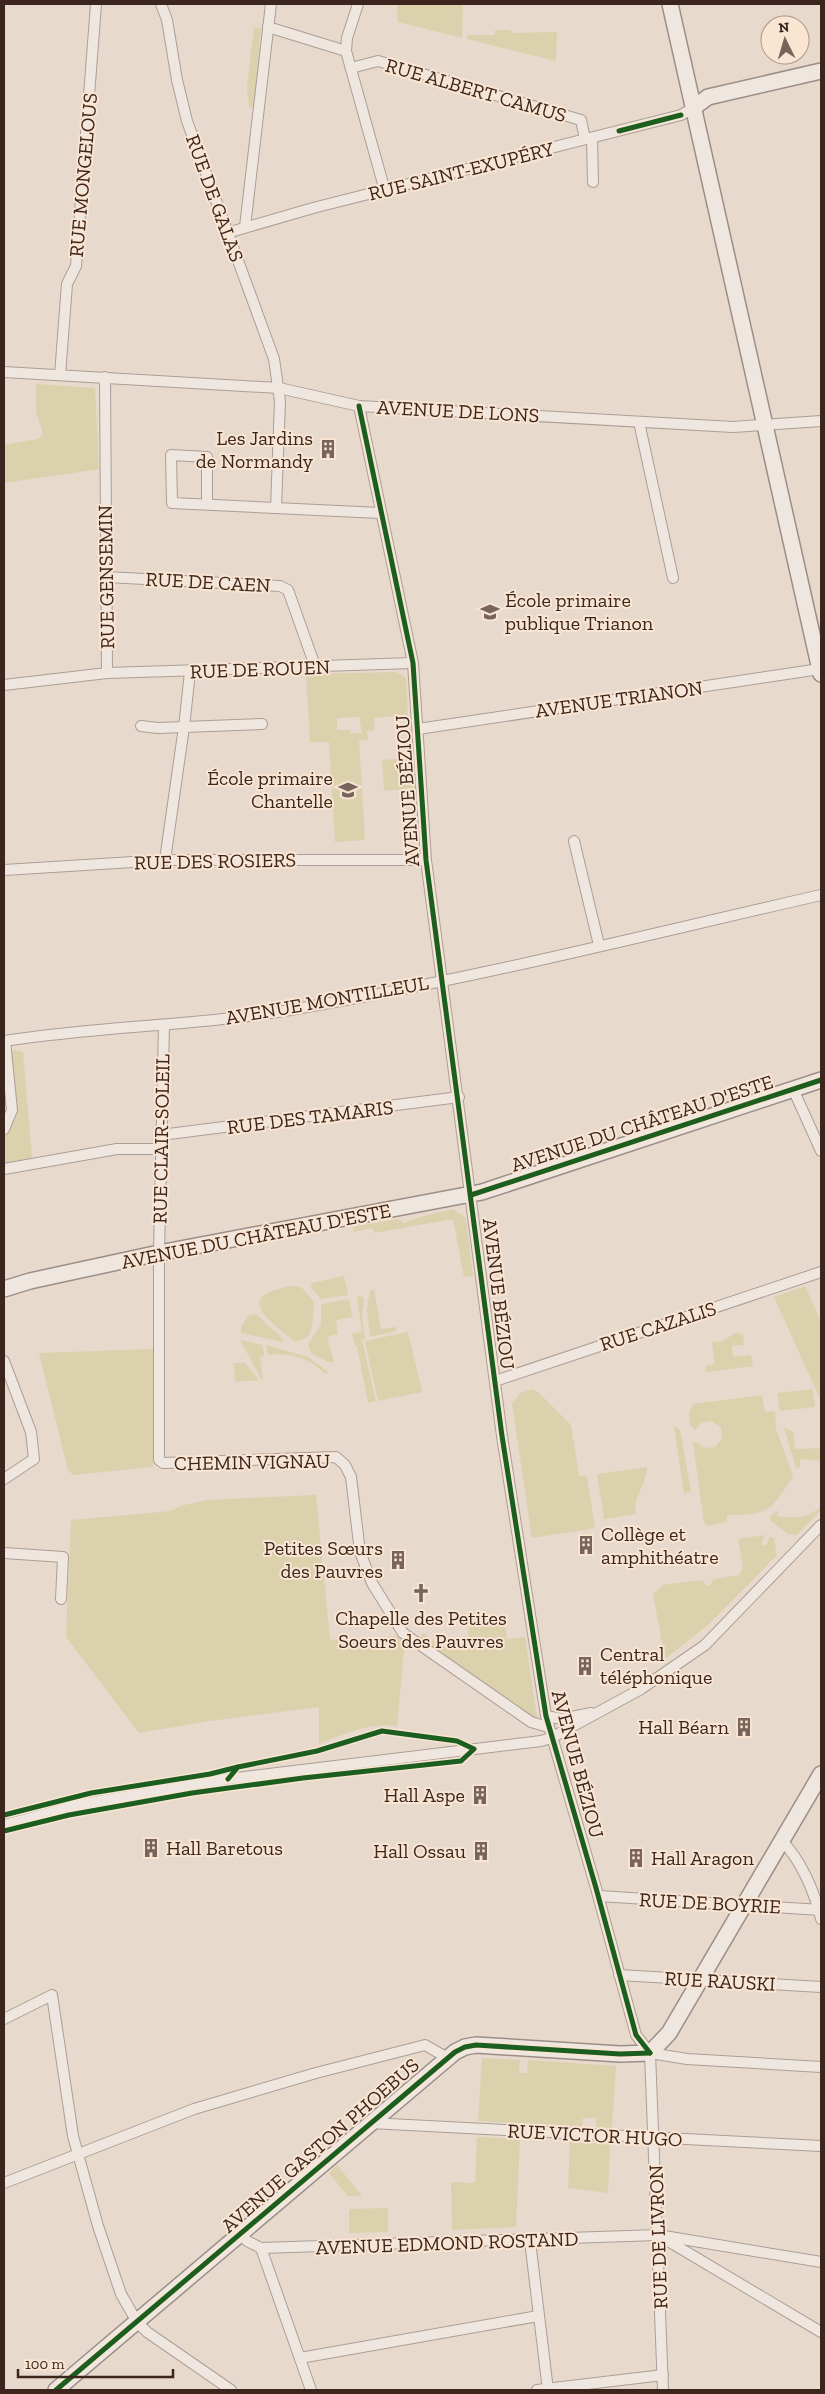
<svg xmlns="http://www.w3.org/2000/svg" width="825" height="2394" font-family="'Zilla Slab',serif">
  <rect width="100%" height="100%" fill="#e7d9cc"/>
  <g fill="#dbd1ad" fill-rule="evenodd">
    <path d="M397 4H463L462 38 398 22Z"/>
    <path d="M254 27 261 28 254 107 249 108 247 87Z"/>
    <path d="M495 30H511V33L557 32 556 61 467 39V35H495Z"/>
    <path d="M36 384 95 388 99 469 4 483V445L38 439 43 433 36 412Z"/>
    <path d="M396 672 406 678 408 715 374 718V730L367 731 368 740H359L365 840 335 842 329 742H310L306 674ZM359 717 362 733H351L350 730H337V718Z"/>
    <path d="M412 758 414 788 384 791 382 760Z"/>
    <path d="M14 1050 23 1052 32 1158 4 1163V1137L14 1117 11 1052Z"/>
    <path d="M453 1209 466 1218 473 1276 464 1277 453 1219 374 1233 372 1228 354 1232 353 1227 398 1219 404 1223 423 1216Z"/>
    <path d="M344 1276 348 1295 321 1299 311 1287 312 1283Z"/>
    <path d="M293 1286 302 1288 314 1302 312 1327 308 1337 295 1342C267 1318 232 1296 293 1286Z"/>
    <path d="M805 1286 821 1322V1401L774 1297Z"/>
    <path d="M374 1289 381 1329 396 1327V1331L370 1337 367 1309 370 1291Z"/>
    <path d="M361 1296 364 1299 362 1316 365 1339 362 1340 376 1401 368 1403 357 1346H355L352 1334 362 1332 357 1297Z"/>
    <path d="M349 1299 353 1317 336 1320 338 1334 327 1337 334 1362H328L311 1353 308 1344 321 1325V1304Z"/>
    <path d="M256 1314 284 1340 283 1342 241 1333V1327L249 1315Z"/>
    <path d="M408 1332 422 1392 378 1401 365 1341Z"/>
    <path d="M735 1333 743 1334 744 1345 732 1346 733 1357 751 1355 753 1366 706 1372V1366L715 1364 712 1342 723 1341Z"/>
    <path d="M240 1340 263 1345 264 1356 260 1357 263 1382Z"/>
    <path d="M266 1345 308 1357 328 1372 326 1374C310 1359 290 1352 268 1355Z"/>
    <path d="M153 1349V1467L73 1475 68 1470 65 1458 39 1353Z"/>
    <path d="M234 1363H245L259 1380 235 1382Z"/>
    <path d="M532 1389 539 1393 571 1425 579 1476H587L595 1528 532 1538 512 1404 520 1393Z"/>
    <path d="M813 1389 815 1407 780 1411 777 1393Z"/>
    <path d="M762 1395 765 1412 775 1411 776 1429 793 1476C771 1511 769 1515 727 1515V1522L707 1526 704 1523 693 1443 696 1442 705 1448 715 1447 722 1439 721 1428 712 1421 701 1423 694 1431 693 1427H690L689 1413 693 1404Z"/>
    <path d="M674 1426 680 1430 691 1492 684 1493Z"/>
    <path d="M784 1428 793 1431 795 1449 821 1448V1461L800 1459V1467L796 1468Z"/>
    <path d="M647 1467C647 1484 633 1495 636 1514L604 1519 597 1474Z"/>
    <path d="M316 1495 330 1640 398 1636 405 1639 397 1726C369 1722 344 1734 319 1744V1707L210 1721 139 1733 66 1637 71 1520 171 1511 180 1506 207 1500Z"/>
    <path d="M821 1506V1510L797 1535 788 1534 771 1521 770 1517 778 1510 777 1516C793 1519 810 1518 821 1506Z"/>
    <path d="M765 1535 761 1544 766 1546 770 1537 774 1538 777 1555 708 1625 665 1659 653 1594 663 1585 703 1580 705 1585 709 1586 714 1579 739 1575 743 1568 738 1539Z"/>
    <path d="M504 1616 507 1639 525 1637 537 1717 534 1718 418 1640 423 1633 441 1647 469 1645 468 1629 476 1620Z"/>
    <path d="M482 2058 520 2060 519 2073H527L528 2060 616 2066 612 2128 596 2127V2118H583L582 2127 478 2121Z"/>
    <path d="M477 2137 520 2139 516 2227 452 2230 451 2182 475 2183Z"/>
    <path d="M570 2142 610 2144 608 2193 568 2188Z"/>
    <path d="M337 2165 362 2196H348L329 2173Z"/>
    <path d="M388 2208V2232L349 2233V2209Z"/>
  </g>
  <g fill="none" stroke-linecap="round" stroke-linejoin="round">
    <g stroke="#ac9e95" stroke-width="12">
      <g id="street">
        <path d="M161 4 167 20 177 80 187 121 274 359 280 401 276 508"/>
        <path d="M358 4 347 38 346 51 385 191"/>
        <path d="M268 27 346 51"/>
        <path d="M351 68 378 61 581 120 585 139"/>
        <path d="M592 138 593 182"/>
        <path d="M245 227 271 4"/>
        <path d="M227 233 313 208 681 115 693 108"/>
        <path d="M4 372 279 388 359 406 733 427 821 421"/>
        <path d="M60 375 67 284 76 266 96 4"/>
        <path d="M359 406 413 663 426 860 502 1436 546 1716 596 1888 636 2035 650 2053"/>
        <path d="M639 422 673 578"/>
        <path d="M207 504V457L171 455 172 503 380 513"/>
        <path d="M106 577 280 586 288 590 315 666"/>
        <path d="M107 673 413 663"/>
        <path d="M4 685 107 673 105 377"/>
        <path d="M141 726 158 728 262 724"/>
        <path d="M418 729 820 669"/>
        <path d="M574 841 599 945"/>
        <path d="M165 860 184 727 190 672"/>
        <path d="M4 870 165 860H426"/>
        <path d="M164 1025 159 1253V1460L163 1463 336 1457 345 1465 351 1477 360 1552 372 1583 403 1633 531 1722 548 1727"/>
        <path d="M4 1041C99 1026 195 1026 290 1010 469 980 645 935 821 895"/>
        <path d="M793 1089 821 1151"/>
        <path d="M4 1129 12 1110 5 1041"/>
        <path d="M161 1135 459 1097"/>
        <path d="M4 1169 117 1149H160"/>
        <path d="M4 1361 31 1432 34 1459 4 1479"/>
        <path d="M495 1381 821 1272"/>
        <path d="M4 1553 63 1557 61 1599"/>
        <path d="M546 1716 562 1719 591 1713"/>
        <path d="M4 1825 82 1804 228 1779 541 1741 551 1738 641 1689 705 1645 821 1525"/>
        <path d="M782 1841C801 1860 815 1893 821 1919"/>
        <path d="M599 1896 821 1910"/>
        <path d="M619 1975 821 1987"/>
        <path d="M4 2019 52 1995 73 2136 98 2226 121 2294 137 2322 147 2332 231 2390"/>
        <path d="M650 2053 663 2390"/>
        <path d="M650 2053 687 2059 821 2067"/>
        <path d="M370 2123 821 2146"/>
        <path d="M4 2183 194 2109 316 2073 425 2045 446 2057"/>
        <path d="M241 2234 247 2241 261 2248 658 2235 821 2262"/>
        <path d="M663 2238 821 2332"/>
        <path d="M530 2241 548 2390"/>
        <path d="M261 2248 311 2390"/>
        <path d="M300 2358 538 2316"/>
        <path d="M537 2390 663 2375"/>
      </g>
    </g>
    <g stroke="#9c8e86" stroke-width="18">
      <g id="secondary">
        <path d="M670 4 821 674"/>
        <path d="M693 108 708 97 821 71"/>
        <path d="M4 1289 30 1281 159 1253 482 1192 821 1080"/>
        <path d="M56 2390 455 2052 465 2047 476 2045 620 2054 650 2053 669 2033 821 1774"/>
      </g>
    </g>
    <use href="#street" stroke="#efe7df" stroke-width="10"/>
    <use href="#secondary" stroke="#efe7df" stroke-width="15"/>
    <g stroke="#f9e5d2" stroke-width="8">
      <g id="cycleway">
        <path d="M619 131 681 115"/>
        <path d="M359 406 413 663 426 860 502 1436 546 1716 596 1888 636 2035 650 2053"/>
        <path d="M471 1195 821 1080"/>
        <path d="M4 1815 91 1793 210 1774 238 1767"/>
        <path d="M4 1831 69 1815 192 1793 303 1778 461 1761 474 1749 457 1741 382 1731 317 1751 238 1767 228 1779"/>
        <path d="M56 2390 455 2052 465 2047 476 2045 620 2054 650 2053"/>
      </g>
    </g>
    <use href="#cycleway" stroke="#1b5e20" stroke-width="5"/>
  </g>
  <defs>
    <g id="building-bare" transform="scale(1.5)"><path d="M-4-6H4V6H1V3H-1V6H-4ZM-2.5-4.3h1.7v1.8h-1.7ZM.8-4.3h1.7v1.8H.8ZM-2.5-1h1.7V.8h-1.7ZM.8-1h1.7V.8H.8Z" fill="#78645a" stroke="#f9e5d2" stroke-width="2.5" paint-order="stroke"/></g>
    <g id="school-bare" transform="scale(1.5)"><path d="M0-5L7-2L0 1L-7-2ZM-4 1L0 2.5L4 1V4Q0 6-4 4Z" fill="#78645a" stroke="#f9e5d2" stroke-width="2.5" paint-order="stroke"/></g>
    <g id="church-bare" transform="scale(1.5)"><path d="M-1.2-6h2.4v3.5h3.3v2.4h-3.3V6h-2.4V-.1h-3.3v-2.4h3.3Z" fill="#78645a" stroke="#f9e5d2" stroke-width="2.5" paint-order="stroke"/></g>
  </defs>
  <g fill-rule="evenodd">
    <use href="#building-bare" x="328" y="449"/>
    <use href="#school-bare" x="490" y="612"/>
    <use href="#school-bare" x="348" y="790"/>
    <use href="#building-bare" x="586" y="1545"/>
    <use href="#building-bare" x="398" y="1560"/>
    <use href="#church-bare" x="421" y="1593"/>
    <use href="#building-bare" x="585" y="1666"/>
    <use href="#building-bare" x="744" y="1727"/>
    <use href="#building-bare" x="480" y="1795"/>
    <use href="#building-bare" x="151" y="1848"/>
    <use href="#building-bare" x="481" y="1851"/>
    <use href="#building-bare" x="636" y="1858"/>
  </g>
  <g text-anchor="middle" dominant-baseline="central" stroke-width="4" stroke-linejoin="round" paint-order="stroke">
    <g font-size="20" fill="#3c251c" stroke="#f9e5d2">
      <text transform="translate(476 90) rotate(16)">RUE ALBERT CAMUS</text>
      <text transform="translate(461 171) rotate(-14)">RUE SAINT-EXUPÉRY</text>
      <text transform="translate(83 175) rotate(-85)">RUE MONGELOUS</text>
      <text transform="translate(215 198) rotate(70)">RUE DE GALAS</text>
      <text transform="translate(458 411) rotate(3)">AVENUE DE LONS</text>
      <text transform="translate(106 577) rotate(-91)">RUE GENSEMIN</text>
      <text transform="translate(208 582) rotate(3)">RUE DE CAEN</text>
      <text transform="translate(260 669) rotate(-2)">RUE DE ROUEN</text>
      <text transform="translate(619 699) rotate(-8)">AVENUE TRIANON</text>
      <text transform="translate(407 791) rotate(-94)">AVENUE BÉZIOU</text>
      <text transform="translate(215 861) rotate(-1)">RUE DES ROSIERS</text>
      <text transform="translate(327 1000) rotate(-10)">AVENUE MONTILLEUL</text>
      <text transform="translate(310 1117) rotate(-7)">RUE DES TAMARIS</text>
      <text transform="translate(642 1123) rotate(-18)">AVENUE DU CHÂTEAU D'ESTE</text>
      <text transform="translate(161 1139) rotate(-89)">RUE CLAIR-SOLEIL</text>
      <text transform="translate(256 1236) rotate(-11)">AVENUE DU CHÂTEAU D'ESTE</text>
      <text transform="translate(499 1294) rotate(83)">AVENUE BÉZIOU</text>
      <text transform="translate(658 1326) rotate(-18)">RUE CAZALIS</text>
      <text transform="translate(252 1462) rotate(-1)">CHEMIN VIGNAU</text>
      <text transform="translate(578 1764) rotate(75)">AVENUE BÉZIOU</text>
      <text transform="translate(710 1903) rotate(3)">RUE DE BOYRIE</text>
      <text transform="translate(720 1981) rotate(3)">RUE RAUSKI</text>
      <text transform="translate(595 2135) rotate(3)">RUE VICTOR HUGO</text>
      <text transform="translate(320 2145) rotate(-41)">AVENUE GASTON PHOEBUS</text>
      <text transform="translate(658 2237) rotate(-92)">RUE DE LIVRON</text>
      <text transform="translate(447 2243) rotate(-2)">AVENUE EDMOND ROSTAND</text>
    </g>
    <g font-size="20" fill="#3c251c" stroke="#f9e5d2" text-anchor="end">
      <text x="313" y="438">Les Jardins<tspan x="313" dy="23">de Normandy</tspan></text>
      <text x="505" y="600" text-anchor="start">École primaire<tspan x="505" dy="23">publique Trianon</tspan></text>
      <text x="333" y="778">École primaire<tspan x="333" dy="23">Chantelle</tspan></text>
      <text x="601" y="1534" text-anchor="start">Collège et<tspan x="601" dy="23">amphithéatre</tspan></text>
      <text x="383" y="1548">Petites Sœurs<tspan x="383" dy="23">des Pauvres</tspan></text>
      <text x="421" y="1618" text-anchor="middle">Chapelle des Petites<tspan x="421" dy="23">Soeurs des Pauvres</tspan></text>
      <text x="600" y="1654" text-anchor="start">Central<tspan x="600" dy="23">téléphonique</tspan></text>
      <text x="729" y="1727">Hall Béarn</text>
      <text x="465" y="1795">Hall Aspe</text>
      <text x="166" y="1848" text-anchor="start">Hall Baretous</text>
      <text x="466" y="1851">Hall Ossau</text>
      <text x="651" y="1858" text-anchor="start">Hall Aragon</text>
    </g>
  </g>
  <rect width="825" height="2394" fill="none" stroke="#3c251c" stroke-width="10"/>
  <g transform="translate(785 40) rotate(355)"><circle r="24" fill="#f9e5d2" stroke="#ad9889"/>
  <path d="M0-4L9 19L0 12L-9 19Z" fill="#78645a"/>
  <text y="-8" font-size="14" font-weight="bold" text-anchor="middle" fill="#3c251c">N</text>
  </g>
  <path d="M18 2369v8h155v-8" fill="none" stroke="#3c251c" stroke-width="2.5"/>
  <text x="25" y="2369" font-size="15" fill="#3c251c" stroke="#f9e5d2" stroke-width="4" paint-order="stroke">100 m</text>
</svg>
